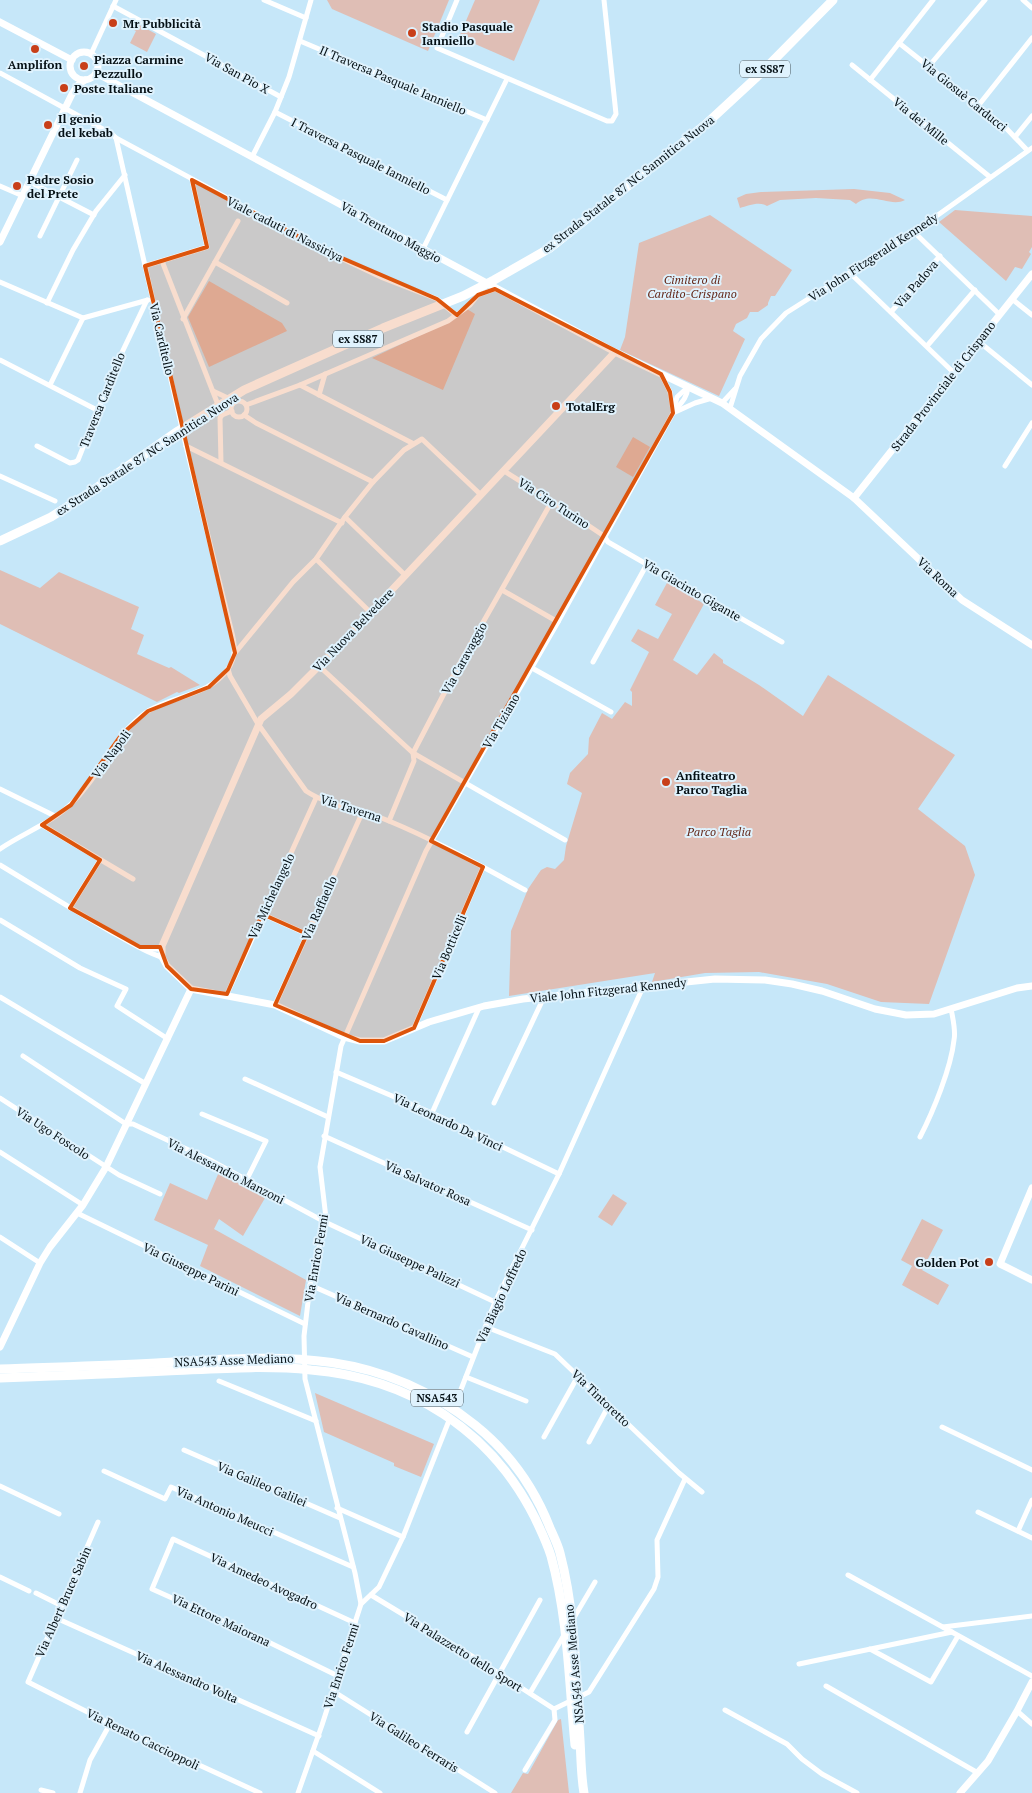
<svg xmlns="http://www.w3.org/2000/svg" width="1032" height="1793" font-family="'PT Serif',serif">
  <rect width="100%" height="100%" fill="#c6e7f9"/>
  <g fill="#dfbeb5">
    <path d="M327 0H449L428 51 332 9Z"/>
    <path d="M475 0H540L514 61 459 37Z"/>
    <path d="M136 23 156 34 147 52 130 43 136 31 132 29Z"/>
    <path d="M854 189 890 193 905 200C890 208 871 190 856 204L850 200 816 198 780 200 767 206C759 201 748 206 740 208L737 198 746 194 761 192Z"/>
    <path d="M955 210 1032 216V247L1029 252 1031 254 1022 269 1015 267 1006 281 939 222Z"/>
    <path d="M710 215 792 270 775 296H771L768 303V305L758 312H750L747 318 736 324 733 331 745 339 719 396 620 350 625 337 639 243Z"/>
    <path d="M209 281 282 323 287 331 209 367 188 317Z"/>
    <path d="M467 309 475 314 443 390 372 358 450 321Z"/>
    <path d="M633 437 650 447 633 477 616 467Z"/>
    <path d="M0 570 40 588 59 572 139 607 131 629 144 635 137 654 169 668 171 667 200 685 179 693 177 692 157 702 0 624Z"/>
    <path d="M668 581 704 604 673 660 697 675 714 653 723 660V663L759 685 803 716 828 675 955 755 918 809 965 846 975 875 929 1004 881 1002 827 984 759 972 705 973 652 982 655 973 509 996 511 931 528 889 541 870 547 867 555 869 564 860 566 846 582 793 567 784 570 773 588 754 589 738 602 713 612 719 625 702 632 706V692L630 690 649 652 631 641 638 629 658 639 672 614 655 605Z"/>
    <path d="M219 1172 265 1198 243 1236 219 1219 214 1229 306 1280 300 1316 200 1266 208 1245 154 1220 170 1183 207 1200Z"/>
    <path d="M613 1194 627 1203 612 1226 598 1217Z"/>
    <path d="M922 1219 943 1230 922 1270 949 1285 938 1305 902 1285 912 1266 901 1260Z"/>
    <path d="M315 1393 434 1444 421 1477 394 1466V1463L324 1432Z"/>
    <path d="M561 1719 569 1793H511L523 1773 528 1774 558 1720Z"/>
  </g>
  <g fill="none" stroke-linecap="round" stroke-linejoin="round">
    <g stroke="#fff" stroke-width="5">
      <path d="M264 0 306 18"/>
      <path d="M457 0 437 48 607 121H612L616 114 604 0"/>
      <path d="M1023 0 1032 8"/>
      <path d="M113 6 281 97"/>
      <path d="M300 41 487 120"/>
      <path d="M899 43 1006 128 1027 150"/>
      <path d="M91 54 116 0"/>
      <path d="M852 65 990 177"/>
      <path d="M929 66 985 0"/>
      <path d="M0 73 112 134 116 138 186 446 231 629C235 644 237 656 228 669 209 696 174 695 148 711 113 734 101 776 71 804 50 824 23 833 0 849"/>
      <path d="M870 80 933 0"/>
      <path d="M978 106 1032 38"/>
      <path d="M275 112 447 200"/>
      <path d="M1015 137 1032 116"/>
      <path d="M116 138 328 252 383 278 437 299 456 315"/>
      <path d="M252 157 275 112 289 77 311 0"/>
      <path d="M30 182 94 215"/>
      <path d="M0 186 23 196"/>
      <path d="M914 232 999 314"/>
      <path d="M40 236 77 160"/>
      <path d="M423 249 507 79"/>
      <path d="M162 261 222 415"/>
      <path d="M215 262 287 303"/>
      <path d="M145 266 207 247 192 180"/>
      <path d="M850 273 953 372"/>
      <path d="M0 282 83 318 148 300"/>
      <path d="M1012 299 1032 315"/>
      <path d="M47 303 73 250 96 211 125 175"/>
      <path d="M891 312 940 256"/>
      <path d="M183 319 238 221"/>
      <path d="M978 341 1032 385"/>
      <path d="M927 346 975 290"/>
      <path d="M0 360 97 410"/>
      <path d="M661 374 670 392 673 410"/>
      <path d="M50 385 83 318"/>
      <path d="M300 385 412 443"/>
      <path d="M213 391 230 399"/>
      <path d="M319 395 325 374"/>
      <circle cx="239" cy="409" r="8"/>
      <path d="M722 403 735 389"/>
      <path d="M246 405 300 385 448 321 470 305 478 295 495 289"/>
      <path d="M730 408 740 376 761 339 786 313 914 232 1032 148"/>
      <path d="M676 409C683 401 687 397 688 387"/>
      <path d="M673 413 695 403 712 398"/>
      <path d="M244 415 256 423 373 482"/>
      <path d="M37 446 70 463 75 462 78 460 116 365 147 300"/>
      <path d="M186 446 342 523"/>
      <path d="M221 463 220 418 222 415 232 411"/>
      <path d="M1005 466 1032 423"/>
      <path d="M504 471 552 501 604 536 608 542 782 642"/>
      <path d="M0 476 55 501"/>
      <path d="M345 517 405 575"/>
      <path d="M316 559 370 612"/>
      <path d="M502 590 558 622"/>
      <path d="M235 653 293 582 316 559 345 517 373 482 404 450 422 439 480 494"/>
      <path d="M593 662 647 564"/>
      <path d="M319 666 413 753 565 840"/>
      <path d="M532 668 611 712"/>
      <path d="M228 669 230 676 258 724 306 791C330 807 362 809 389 821 435 840 481 866 525 890"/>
      <path d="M0 789 55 816"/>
      <path d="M389 821 414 761 413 753 461 661 552 501"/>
      <path d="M42 825 133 879"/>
      <path d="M0 865C38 888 75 911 113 933 125 939 150 955 162 957"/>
      <path d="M70 908 100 860"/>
      <path d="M262 914 307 934"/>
      <path d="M0 920 80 968 126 989 117 1006 168 1039"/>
      <path d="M147 949H162"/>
      <path d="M227 994 316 798"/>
      <path d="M0 997 146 1084"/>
      <path d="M275 1005 363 811"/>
      <path d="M414 1028 483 867"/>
      <path d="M23 1056 126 1124H133L210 1160 325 1222 495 1302"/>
      <path d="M336 1072 432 1113 559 1174"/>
      <path d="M245 1079 328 1117"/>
      <path d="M0 1098 119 1175 160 1194"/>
      <path d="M494 1103 544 997"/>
      <path d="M432 1113 479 1008"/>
      <path d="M202 1114 266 1141 247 1179"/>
      <path d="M324 1136 532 1230"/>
      <path d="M920 1137C933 1112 951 1068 954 1040 956 1031 953 1019 951 1009"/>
      <path d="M0 1152 83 1205"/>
      <path d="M77 1213 305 1324"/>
      <path d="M0 1237 40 1263"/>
      <path d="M310 1285 473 1357"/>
      <path d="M486 1327 555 1354 679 1473 702 1492"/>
      <path d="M466 1377 526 1401"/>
      <path d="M219 1381 316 1421"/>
      <path d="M453 1410 495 1302 559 1174 643 987"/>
      <path d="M942 1427 1032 1470"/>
      <path d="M544 1437 578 1376"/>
      <path d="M589 1442 609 1405"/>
      <path d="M184 1450 340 1518"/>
      <path d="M104 1471 165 1499 171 1487 353 1567"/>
      <path d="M0 1486 59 1514"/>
      <path d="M337 1508 403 1537"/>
      <path d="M978 1512 1032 1538"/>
      <path d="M98 1522 28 1682 125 1731 260 1793"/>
      <path d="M1018 1531 1032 1500"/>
      <path d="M848 1575 1032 1676"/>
      <path d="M0 1577 29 1591"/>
      <path d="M36 1593 62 1606"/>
      <path d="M371 1595 475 1658 554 1709 589 1692 654 1589 658 1577 657 1540 685 1479"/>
      <path d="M361 1604 379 1587 403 1537 450 1418"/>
      <path d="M56 1618 319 1736"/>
      <path d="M572 1621 595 1582"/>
      <path d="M943 1627 1032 1616"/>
      <path d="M870 1649 931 1682 958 1636"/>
      <path d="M799 1664 952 1632"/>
      <path d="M338 1676 250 1633 152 1589 173 1539 355 1623"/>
      <path d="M826 1686 978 1773"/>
      <path d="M333 1691 495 1793"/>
      <path d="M530 1693 564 1635"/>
      <path d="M725 1710 787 1744 802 1759 822 1774 857 1793"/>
      <path d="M1017 1711 1032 1724"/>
      <path d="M467 1732 540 1600"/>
      <path d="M313 1751 380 1793"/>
      <path d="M525 1770 555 1720 554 1709"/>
      <path d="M41 1790 53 1793"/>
      <path d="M80 1793 90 1760 110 1724"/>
      <path d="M298 1793 322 1725 361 1604 355 1573 305 1379 304 1336 310 1285 326 1218 320 1167 341 1046 426 851 558 622 673 413 677 397 688 387"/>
    </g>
    <g stroke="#fff" stroke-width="7">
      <path d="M0 22 72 60"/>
      <circle cx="84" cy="66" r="14"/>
      <path d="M96 73 615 352 722 403 854 498 962 600 1032 645"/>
      <path d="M0 242 72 94 78 85 85 80"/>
      <path d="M615 352 342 643 291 694 261 719 162 946V957L167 966 191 989 275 1005 344 1037 360 1041H384L429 1022 484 1006 523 999 715 979 765 980 792 984 822 991 875 1009 906 1015 934 1014 1017 988 1032 986"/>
      <path d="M854 498 1032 274"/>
      <path d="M1032 1188 1000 1264 1032 1280"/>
      <path d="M0 1347 40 1263 50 1247 83 1205 106 1167 191 989"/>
      <path d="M960 1793 988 1761 1017 1711 1032 1682"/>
    </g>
    <g stroke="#fff" stroke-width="9">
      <path d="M0 541 51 517 92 491 178 431 244 390 383 328 463 296 494 280 550 248 706 124 759 75 833 0"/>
      <path d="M0 1369C52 1367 104 1366 156 1363 277 1356 374 1345 475 1425 510 1453 534 1487 550 1528 554 1537 558 1545 560 1553 576 1614 576 1678 580 1740 581 1757 581 1776 584 1793"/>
      <path d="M0 1378C55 1376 110 1374 166 1371 214 1369 263 1365 311 1370 409 1378 491 1430 535 1518 541 1531 547 1543 551 1556 568 1617 569 1683 575 1745"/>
    </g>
  </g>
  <path fill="#dd550c" fill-opacity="0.2" stroke="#dd550c" stroke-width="4" stroke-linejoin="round" d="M192 180 328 252 437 299 457 315 478 295 495 289 661 374 670 392 673 413 431 841 483 867 414 1028 384 1041H360L275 1005 307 934 262 914 227 994 191 989 167 966 160 947H140L70 908 100 860 42 825 71 805 122 734 148 711 209 687 228 669 235 653 145 266 207 247Z"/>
  <g fill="#c83f19" stroke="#dff2fd" stroke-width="2">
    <circle cx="113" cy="23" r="5"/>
    <circle cx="412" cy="33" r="5"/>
    <circle cx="35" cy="49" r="5"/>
    <circle cx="84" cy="66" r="5"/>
    <circle cx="64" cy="88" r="5"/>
    <circle cx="48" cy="125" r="5"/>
    <circle cx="17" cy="186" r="5"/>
    <circle cx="556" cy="406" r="5"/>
    <circle cx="666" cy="782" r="5"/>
    <circle cx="989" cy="1262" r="5"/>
  </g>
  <g text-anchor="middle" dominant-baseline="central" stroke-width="4" stroke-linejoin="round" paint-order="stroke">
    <g fill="#dff2fd" stroke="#46545b" stroke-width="1">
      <rect x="740" y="60.5" width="50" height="17" rx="4"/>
      <rect x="333" y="330.5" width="50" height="17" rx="4"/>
      <rect x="411" y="1389.5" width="52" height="17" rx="4"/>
    </g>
    <g font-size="11" font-weight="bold" fill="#051015">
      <text x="765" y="69">ex SS87</text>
      <text x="358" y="339">ex SS87</text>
      <text x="437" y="1398">NSA543</text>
    </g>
    <g font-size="12" font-weight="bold" fill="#051015" stroke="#dff2fd" text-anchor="start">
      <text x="123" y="23">Mr Pubblicità</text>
      <text x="422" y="26">Stadio Pasquale<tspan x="422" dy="14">Ianniello</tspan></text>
      <text x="94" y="59">Piazza Carmine<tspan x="94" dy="14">Pezzullo</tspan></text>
      <text x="35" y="64" text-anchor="middle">Amplifon</text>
      <text x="74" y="88">Poste Italiane</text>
      <text x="58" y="118">Il genio<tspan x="58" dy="14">del kebab</tspan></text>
      <text x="27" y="179">Padre Sosio<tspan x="27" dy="14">del Prete</tspan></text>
      <text x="566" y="406">TotalErg</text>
      <text x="676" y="775">Anfiteatro<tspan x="676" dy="14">Parco Taglia</tspan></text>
      <text x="979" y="1262" text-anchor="end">Golden Pot</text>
    </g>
    <g font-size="12" fill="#051015" stroke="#dff2fd">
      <text transform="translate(237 73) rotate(29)">Via San Pio X</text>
      <text transform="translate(393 80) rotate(23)">II Traversa Pasquale Ianniello</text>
      <text transform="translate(964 95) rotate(39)">Via Giosuè Carducci</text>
      <text transform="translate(921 121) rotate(39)">Via dei Mille</text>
      <text transform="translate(361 156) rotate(27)">I Traversa Pasquale Ianniello</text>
      <text transform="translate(628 184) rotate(-38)">ex Strada Statale 87 NC Sannitica Nuova</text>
      <text transform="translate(285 229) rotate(27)">Viale caduti di Nassiriya</text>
      <text transform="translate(391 232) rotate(29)">Via Trentuno Maggio</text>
      <text transform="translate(873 257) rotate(-33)">Via John Fitzgerald Kennedy</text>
      <text transform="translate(916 284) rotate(-49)">Via Padova</text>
      <text transform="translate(162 339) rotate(77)">Via Carditello</text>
      <text transform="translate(943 386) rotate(-52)">Strada Provinciale di Crispano</text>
      <text transform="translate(102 400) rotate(-68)">Traversa Carditello</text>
      <text transform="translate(147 454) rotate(-33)">ex Strada Statale 87 NC Sannitica Nuova</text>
      <text transform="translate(554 503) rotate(33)">Via Ciro Turino</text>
      <text transform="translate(938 577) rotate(43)">Via Roma</text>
      <text transform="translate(692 590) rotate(30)">Via Giacinto Gigante</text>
      <text transform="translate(353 630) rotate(-46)">Via Nuova Belvedere</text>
      <text transform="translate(464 658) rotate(-61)">Via Caravaggio</text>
      <text transform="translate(501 721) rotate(-60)">Via Tiziano</text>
      <text transform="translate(111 754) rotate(-54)">Via Napoli</text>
      <text transform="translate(351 808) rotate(18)">Via Taverna</text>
      <text transform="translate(271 896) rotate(-65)">Via Michelangelo</text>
      <text transform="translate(319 908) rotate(-66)">Via Raffaello</text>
      <text transform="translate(449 947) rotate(-67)">Via Botticelli</text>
      <text transform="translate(608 990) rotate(-6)">Viale John Fitzgerad Kennedy</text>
      <text transform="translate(448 1122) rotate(25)">Via Leonardo Da Vinci</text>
      <text transform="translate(53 1133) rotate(33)">Via Ugo Foscolo</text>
      <text transform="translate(226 1171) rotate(27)">Via Alessandro Manzoni</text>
      <text transform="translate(428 1183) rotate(24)">Via Salvator Rosa</text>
      <text transform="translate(316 1258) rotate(-80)">Via Enrico Fermi</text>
      <text transform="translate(410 1261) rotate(25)">Via Giuseppe Palizzi</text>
      <text transform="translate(191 1269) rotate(26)">Via Giuseppe Parini</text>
      <text transform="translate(501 1296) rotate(-65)">Via Biagio Loffredo</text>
      <text transform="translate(392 1321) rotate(24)">Via Bernardo Cavallino</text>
      <text transform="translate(234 1360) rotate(-2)">NSA543 Asse Mediano</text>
      <text transform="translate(601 1398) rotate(44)">Via Tintoretto</text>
      <text transform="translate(262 1484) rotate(23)">Via Galileo Galilei</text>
      <text transform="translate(225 1511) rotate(24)">Via Antonio Meucci</text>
      <text transform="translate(264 1581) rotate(25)">Via Amedeo Avogadro</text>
      <text transform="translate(63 1602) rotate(-66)">Via Albert Bruce Sabin</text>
      <text transform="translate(221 1620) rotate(25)">Via Ettore Maiorana</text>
      <text transform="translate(463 1652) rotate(32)">Via Palazzetto dello Sport</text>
      <text transform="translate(574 1664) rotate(-95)">NSA543 Asse Mediano</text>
      <text transform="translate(341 1666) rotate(-72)">Via Enrico Fermi</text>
      <text transform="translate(187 1677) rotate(24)">Via Alessandro Volta</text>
      <text transform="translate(143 1739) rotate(26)">Via Renato Caccioppoli</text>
      <text transform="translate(414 1742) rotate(32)">Via Galileo Ferraris</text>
    </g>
    <g font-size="12" font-style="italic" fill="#65291a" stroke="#dff2fd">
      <text x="692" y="279">Cimitero di<tspan x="692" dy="14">Cardito-Crispano</tspan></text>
      <text x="719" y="831">Parco Taglia</text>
    </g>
  </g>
</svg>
